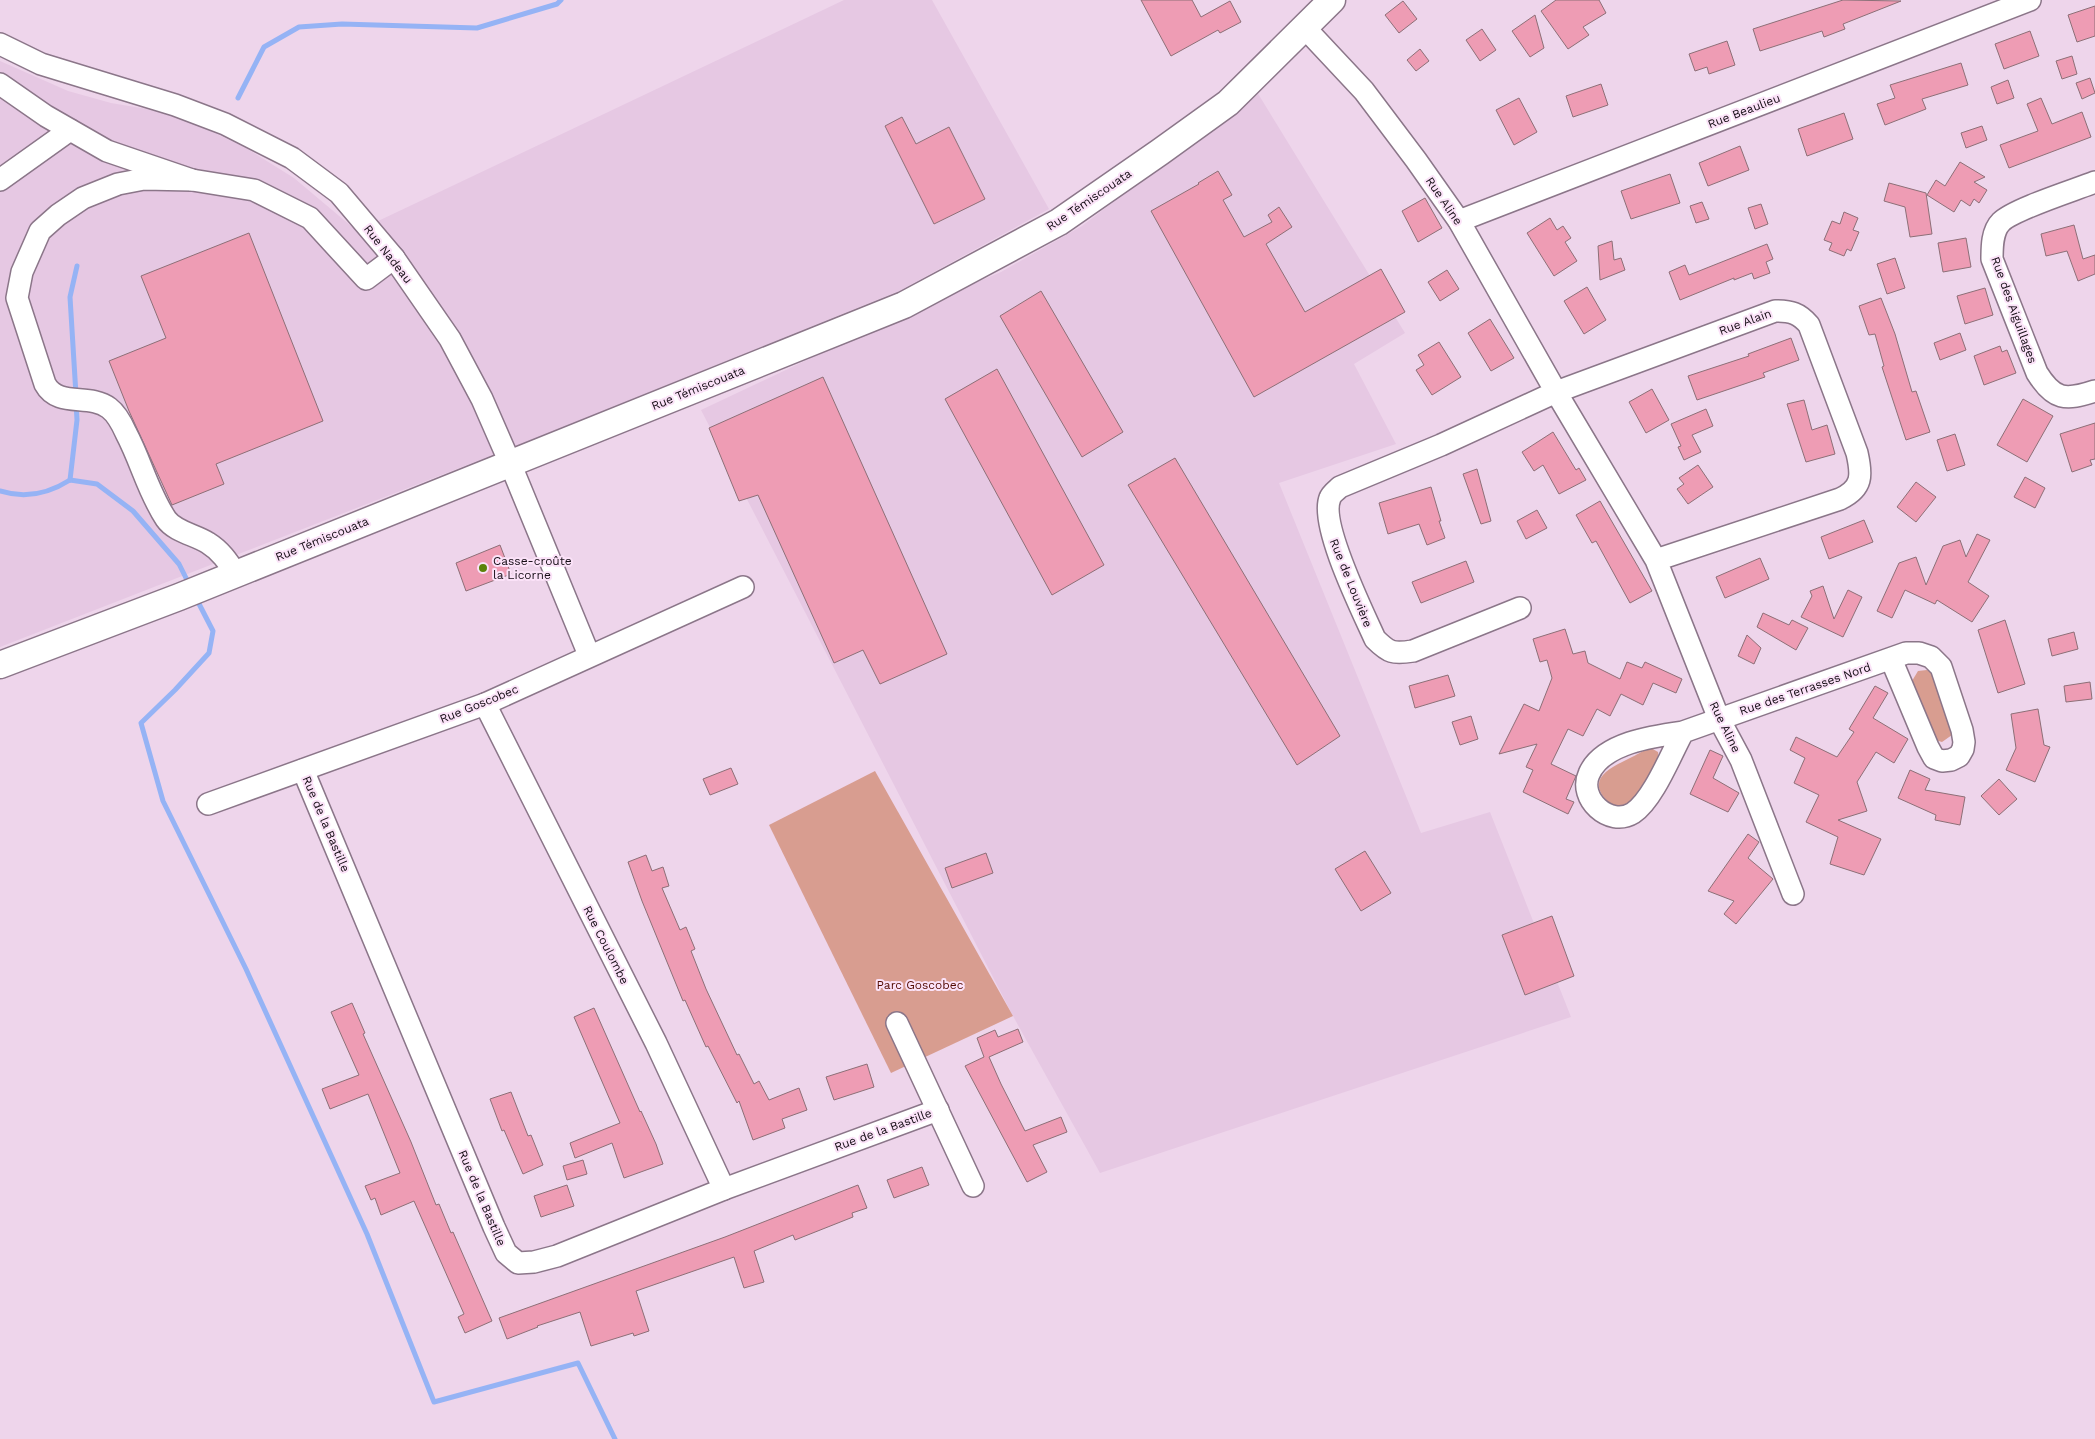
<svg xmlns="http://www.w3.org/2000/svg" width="2095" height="1439" font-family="'Work Sans',sans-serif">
  <rect width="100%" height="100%" fill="#eed5eb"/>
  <g fill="#e6c8e3">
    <path d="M844 0H932L1049 209 899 291 531 440 0 647V61L68 91 111 103 147 109 188 121 221 136 246 148 294 178 357 231Z"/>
    <path d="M1257 92 1405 333 1354 364 1396 444 1279 483 1421 833 1490 812 1571 1017 1100 1173 1013 1016 701 410 923 305 1001 272 1082 226Z"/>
  </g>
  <g fill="#d89d90">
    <path d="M1927 670 1932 673 1952 735 1942 742 1935 740 1912 681 1918 671Z"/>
    <path d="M1651 748 1658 752C1661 761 1636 800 1627 805 1621 808 1613 805 1608 802 1585 779 1610 768 1630 758 1637 755 1643 750 1651 748Z"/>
    <path d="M875 771 1013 1016 891 1073 769 825Z"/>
  </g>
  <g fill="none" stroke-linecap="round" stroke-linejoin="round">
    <g stroke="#95b3f5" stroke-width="5">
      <path d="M238 98 264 47 299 27 342 24 477 28 557 4 561 0"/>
      <path d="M76 395 70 297 77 266"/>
      <path d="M70 480 97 484 133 511 179 564 189 584"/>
      <path d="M70 480 77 420 76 403"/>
      <path d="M0 491C25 499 48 494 70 480"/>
      <path d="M196 598 213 631 209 653 175 690 141 723 163 801 246 969 367 1234 434 1402 578 1363 615 1439"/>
    </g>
  </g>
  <g fill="#ee9cb4" stroke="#8d6f77">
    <path d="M1141 0H1192L1201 17 1230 1 1241 22 1220 33 1218 30 1171 56Z"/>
    <path d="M1556 0H1599L1606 13 1583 27 1589 35 1568 49 1541 11Z"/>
    <path d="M1843 0 1901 1 1843 24 1845 29 1824 37 1822 31 1760 51 1753 29Z"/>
    <path d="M1403 1 1417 19 1399 33 1385 15Z"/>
    <path d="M2095 6V36L2077 42 2068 15Z"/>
    <path d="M1535 15 1544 48 1530 57 1512 31Z"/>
    <path d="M1482 29 1496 50 1480 61 1466 40Z"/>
    <path d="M2030 31 2039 56 2004 69 1995 44Z"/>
    <path d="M1727 41 1735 65 1709 74 1707 67 1695 71 1689 54Z"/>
    <path d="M1420 49 1429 61 1416 71 1407 60Z"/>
    <path d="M2072 56 2077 74 2062 79 2056 61Z"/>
    <path d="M1961 63 1968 85 1922 99 1926 109 1885 125 1877 104 1895 98 1890 85Z"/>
    <path d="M2090 78 2095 93 2082 99 2076 83Z"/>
    <path d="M2008 80 2014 98 1997 104 1991 87Z"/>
    <path d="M1601 84 1608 105 1573 117 1566 96Z"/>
    <path d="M1519 98 1537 132 1514 145 1496 110Z"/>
    <path d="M2041 98 2052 124 2082 112 2091 137 2009 168 2000 145 2038 131 2027 104Z"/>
    <path d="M1844 113 1853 139 1807 156 1798 129Z"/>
    <path d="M902 117 916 144 949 127 985 199 934 224 885 126Z"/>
    <path d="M1982 126 1987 140 1966 148 1961 133Z"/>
    <path d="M1740 146 1749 170 1708 186 1699 163Z"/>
    <path d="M1960 162 1985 177 1974 182 1987 190 1979 203 1974 199 1970 206 1961 200 1954 212 1927 195 1936 180 1945 186Z"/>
    <path d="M1218 171 1232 195 1223 200 1244 237 1272 222 1268 215 1279 207 1292 227 1266 244 1305 312 1381 269 1405 312 1254 397 1151 211 1199 184 1198 183Z"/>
    <path d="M1670 174 1680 203 1631 219 1621 191Z"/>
    <path d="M1889 183 1926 193 1932 234 1910 237 1905 207 1884 201Z"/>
    <path d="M1425 198 1442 228 1418 242 1402 211Z"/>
    <path d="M1702 202 1709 219 1696 223 1690 206Z"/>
    <path d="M1761 204 1768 224 1755 229 1748 208Z"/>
    <path d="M1844 212 1858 218 1853 230 1859 232 1851 251 1847 249 1844 256 1829 250 1832 243 1824 240 1832 221 1840 224Z"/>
    <path d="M1550 218 1557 230 1563 226 1571 238 1565 242 1577 261 1554 276 1527 233Z"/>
    <path d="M2074 225 2083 259 2095 255V274L2078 281 2067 251 2046 256 2041 234Z"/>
    <path d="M249 233 323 421 216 464 224 484 172 505 129 411 109 361 166 338 141 276Z"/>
    <path d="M1966 238 1971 267 1943 272 1938 243Z"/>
    <path d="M1612 241 1614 260 1621 258 1625 270 1600 280 1598 246Z"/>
    <path d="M1767 244 1773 259 1766 262 1770 273 1754 279 1752 273 1734 280V278L1680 300 1669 272 1685 265 1689 275Z"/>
    <path d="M1895 258 1905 288 1887 294 1877 264Z"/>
    <path d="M1447 270 1459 289 1440 301 1428 282Z"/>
    <path d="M1587 287 1606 320 1584 334 1564 301Z"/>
    <path d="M1985 288 1993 315 1965 324 1957 296Z"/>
    <path d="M1041 291 1123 432 1082 457 1000 316Z"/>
    <path d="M1881 298 1895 334 1912 392 1916 391 1930 432 1906 440 1882 367 1884 366 1875 334 1869 335 1859 306Z"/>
    <path d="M1490 319 1514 358 1491 371 1468 333Z"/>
    <path d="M1960 333 1966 350 1940 360 1934 343Z"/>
    <path d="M1791 338 1799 360 1763 373 1765 377 1697 400 1688 376 1749 356 1748 354Z"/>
    <path d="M1439 342 1461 377 1432 395 1416 370 1424 365 1418 355Z"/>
    <path d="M2000 346 2002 352 2007 350 2016 373 1984 385 1974 356Z"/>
    <path d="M997 369 1104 565 1052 595 945 399Z"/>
    <path d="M823 377 947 654 880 684 863 650 834 663 758 495 739 501 709 428Z"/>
    <path d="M1652 389 1669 420 1646 433 1629 402Z"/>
    <path d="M2023 399 2053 416 2027 462 1997 445Z"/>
    <path d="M1804 400 1812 430 1827 425 1835 454 1806 462 1787 404Z"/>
    <path d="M1706 409 1713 426 1692 435 1701 452 1684 460 1678 447 1681 446 1671 424Z"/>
    <path d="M2095 423V459L2090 460 2092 465 2072 472 2060 434Z"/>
    <path d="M1553 432 1576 470 1579 468 1586 480 1559 494 1543 465 1534 471 1522 452Z"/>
    <path d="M1955 434 1965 465 1947 471 1937 440Z"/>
    <path d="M1175 458 1340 736 1297 765 1128 485Z"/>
    <path d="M1698 465 1713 487 1688 504 1677 489 1684 484 1679 478Z"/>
    <path d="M1477 469 1491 521 1481 524 1463 474Z"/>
    <path d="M2025 477 2045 488 2035 508 2014 497Z"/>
    <path d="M1916 482 1936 497 1916 522 1897 507Z"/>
    <path d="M1431 487 1441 521H1439L1445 538 1427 545 1419 524 1388 534 1379 503Z"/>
    <path d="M1600 501 1652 591 1630 603 1596 541 1592 543 1576 515Z"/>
    <path d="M1537 510 1547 528 1526 539 1517 521Z"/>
    <path d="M1864 520 1873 542 1829 559 1821 537Z"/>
    <path d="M1977 534 1990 540 1968 582 1989 596 1972 622 1937 600 1935 604 1905 590 1892 618 1877 611 1899 563 1916 557 1926 585 1943 546 1960 540 1966 557Z"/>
    <path d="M500 545 511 574 466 591 456 563Z"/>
    <path d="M1760 558 1769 579 1725 598 1716 577Z"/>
    <path d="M1466 561 1474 582 1421 603 1412 582Z"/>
    <path d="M1823 586 1834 619 1848 590 1862 597 1843 637 1801 617 1812 596 1810 591Z"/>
    <path d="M1763 613 1789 625 1792 620 1808 628 1796 650 1757 627Z"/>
    <path d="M2005 620 2025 684 1998 693 1978 630Z"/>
    <path d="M1565 629 1573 654 1585 651 1588 663 1620 679 1627 662 1642 668 1645 662 1682 679 1676 693 1653 683 1643 705 1621 694 1610 716 1597 709 1583 736 1568 729 1551 764 1576 776 1566 799 1574 802 1568 814 1523 792 1533 770 1526 767 1537 744 1499 754 1524 704 1539 711 1552 678 1547 660 1540 662 1533 639Z"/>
    <path d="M2074 632 2078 649 2052 656 2048 639Z"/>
    <path d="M1747 635 1761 648 1754 664 1738 656Z"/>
    <path d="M1448 675 1455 696 1415 708 1409 686Z"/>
    <path d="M2090 682 2092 699 2066 702 2064 686Z"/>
    <path d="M1875 686 1888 693 1873 718 1908 739 1894 763 1876 752 1857 782 1867 811 1838 820 1881 839 1864 875 1830 864 1838 837 1806 822 1819 795 1794 783 1805 758 1790 750 1796 737 1837 757 1854 732 1849 729Z"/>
    <path d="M2038 709 2044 745 2050 747 2035 782 2006 770 2016 748 2011 714Z"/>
    <path d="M1471 716 1478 739 1460 745 1452 722Z"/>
    <path d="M1710 750 1723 756 1713 778 1739 793 1728 812 1690 794Z"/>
    <path d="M731 768 738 784 710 795 703 779Z"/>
    <path d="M1910 770 1930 779 1925 790 1965 797 1960 825 1935 820 1936 815 1898 798Z"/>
    <path d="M1999 779 2017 799 1999 815 1981 796Z"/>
    <path d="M1748 834 1759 842 1748 858 1773 879 1736 924 1724 914 1734 901 1708 891Z"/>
    <path d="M1365 851 1391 893 1361 911 1335 869Z"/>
    <path d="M986 853 993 873 952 888 945 868Z"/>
    <path d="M646 855 652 871 663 867 669 886 662 888 680 930 686 927 695 949 691 951 706 989 737 1055 739 1054 754 1084 759 1081 769 1100 799 1088 807 1110 782 1119 785 1128 753 1140 739 1101 737 1103 708 1046 706 1047 685 1000 683 1001 642 901 628 862Z"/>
    <path d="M1552 916 1574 976 1525 995 1502 935Z"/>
    <path d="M352 1003 365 1033 363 1034 411 1142 436 1205 439 1204 451 1233 453 1232 492 1321 465 1333 458 1317 464 1314 414 1201 381 1215 375 1198 371 1200 365 1186 400 1173 368 1094 330 1109 322 1089 359 1075 331 1012Z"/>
    <path d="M594 1008 640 1112 641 1111 656 1144 663 1164 624 1178 612 1143 575 1158 570 1143 620 1123 574 1017Z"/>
    <path d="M1018 1029 1023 1042 989 1057 1001 1084 1025 1131 1061 1117 1067 1132 1033 1145 1047 1172 1027 1182 965 1066 984 1057 977 1038 995 1030 998 1037Z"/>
    <path d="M867 1064 874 1087 834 1100 826 1077Z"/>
    <path d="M511 1092 528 1136 531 1135 543 1165 523 1174 504 1130 502 1131 490 1099Z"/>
    <path d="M583 1160 587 1174 567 1180 563 1166Z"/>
    <path d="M922 1167 929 1185 894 1198 887 1180Z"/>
    <path d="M567 1185 574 1206 541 1217 534 1196Z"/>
    <path d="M858 1185 867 1208 852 1213 853 1217 795 1240 793 1235 754 1251 764 1282 744 1288 734 1257 636 1291 649 1331 634 1336 633 1333 591 1346 580 1312 537 1326 538 1327 507 1339 499 1318 725 1237Z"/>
  </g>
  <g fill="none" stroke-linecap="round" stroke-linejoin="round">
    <g stroke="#8b7689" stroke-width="24">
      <g id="minor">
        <path d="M1305 28 1364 91 1416 160 1459 221 1556 392 1441 445 1340 487C1337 490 1331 494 1330 498 1319 524 1363 612 1375 639 1389 653 1393 654 1413 651L1520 608"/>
        <path d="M0 44 41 64 175 105 225 124 292 158 339 193 394 258 450 339 482 399 510 463 589 655"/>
        <path d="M0 84 46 116 107 151 192 180 254 190 310 218 366 279 394 258"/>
        <path d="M0 180 70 130"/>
        <path d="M192 180 144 179 118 184 83 198 58 215 40 231 22 272 17 298 45 384C58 408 89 393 109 408 117 414 122 424 126 433 141 461 148 492 166 519 175 532 196 535 208 543 221 551 228 562 236 574"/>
        <path d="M2095 182C2075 190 2014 209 2001 222 1992 231 1992 247 1992 259L2037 373C2054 400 2065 401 2095 391"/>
        <path d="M1459 221 2030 0"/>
        <path d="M1656 560 1840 499C1863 488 1862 475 1857 453L1809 325C1799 313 1791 311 1775 311L1556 392 1656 560 1719 719 1741 760 1793 894"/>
        <path d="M485 704 656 1043 724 1189"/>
        <path d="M1683 732C1671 754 1653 800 1633 813 1609 828 1578 798 1589 774 1602 743 1654 736 1683 732L1906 653H1919L1931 657 1941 667 1962 730 1964 742 1963 749 1959 756 1951 760 1942 761 1934 758 1928 747 1891 659"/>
        <path d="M303 770 494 1227 506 1253 518 1263 534 1262 557 1256 724 1189 938 1110"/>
        <path d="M208 804 485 704 743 587"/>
        <path d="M897 1023 973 1186"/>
      </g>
    </g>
    <g stroke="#8b7689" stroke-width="29">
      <path id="major" d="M0 665 179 597 904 305 1059 222 1160 152 1228 103 1332 0"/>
    </g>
    <use href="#minor" stroke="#fff" stroke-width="21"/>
    <use href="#major" stroke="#fff" stroke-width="26"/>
  </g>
  <circle fill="#5b8309" stroke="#fbe2f8" stroke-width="2" cx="483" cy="568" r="5"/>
  <g text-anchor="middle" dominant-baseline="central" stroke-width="4" stroke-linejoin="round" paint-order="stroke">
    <g font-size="12" fill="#150d15" stroke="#fbe2f8">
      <text transform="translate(1744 111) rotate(-21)">Rue Beaulieu</text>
      <text transform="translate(1089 200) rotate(-34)">Rue Témiscouata</text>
      <text transform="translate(1444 201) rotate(56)">Rue Aline</text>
      <text transform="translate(388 254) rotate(52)">Rue Nadeau</text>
      <text transform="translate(2014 310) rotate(70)">Rue des Aiguillages</text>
      <text transform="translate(1745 322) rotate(-20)">Rue Alain</text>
      <text transform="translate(698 388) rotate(-22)">Rue Témiscouata</text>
      <text transform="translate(322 539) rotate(-22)">Rue Témiscouata</text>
      <text transform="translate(1351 583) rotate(68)">Rue de Louvière</text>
      <text transform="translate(1805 689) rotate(-19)">Rue des Terrasses Nord</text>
      <text transform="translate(479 704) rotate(-22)">Rue Goscobec</text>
      <text transform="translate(1725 727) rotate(64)">Rue Aline</text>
      <text transform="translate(326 824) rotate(67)">Rue de la Bastille</text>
      <text transform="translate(606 945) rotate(63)">Rue Coulombe</text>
      <text transform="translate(883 1130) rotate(-20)">Rue de la Bastille</text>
      <text transform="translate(482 1198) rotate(67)">Rue de la Bastille</text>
    </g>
    <g font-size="12" fill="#150d15" stroke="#fbe2f8" text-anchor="start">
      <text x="493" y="561">Casse-croûte<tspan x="493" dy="14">la Licorne</tspan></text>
    </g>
    <g font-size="12" fill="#520a00" stroke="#fbe2f8">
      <text x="920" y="985">Parc Goscobec</text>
    </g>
  </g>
</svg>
